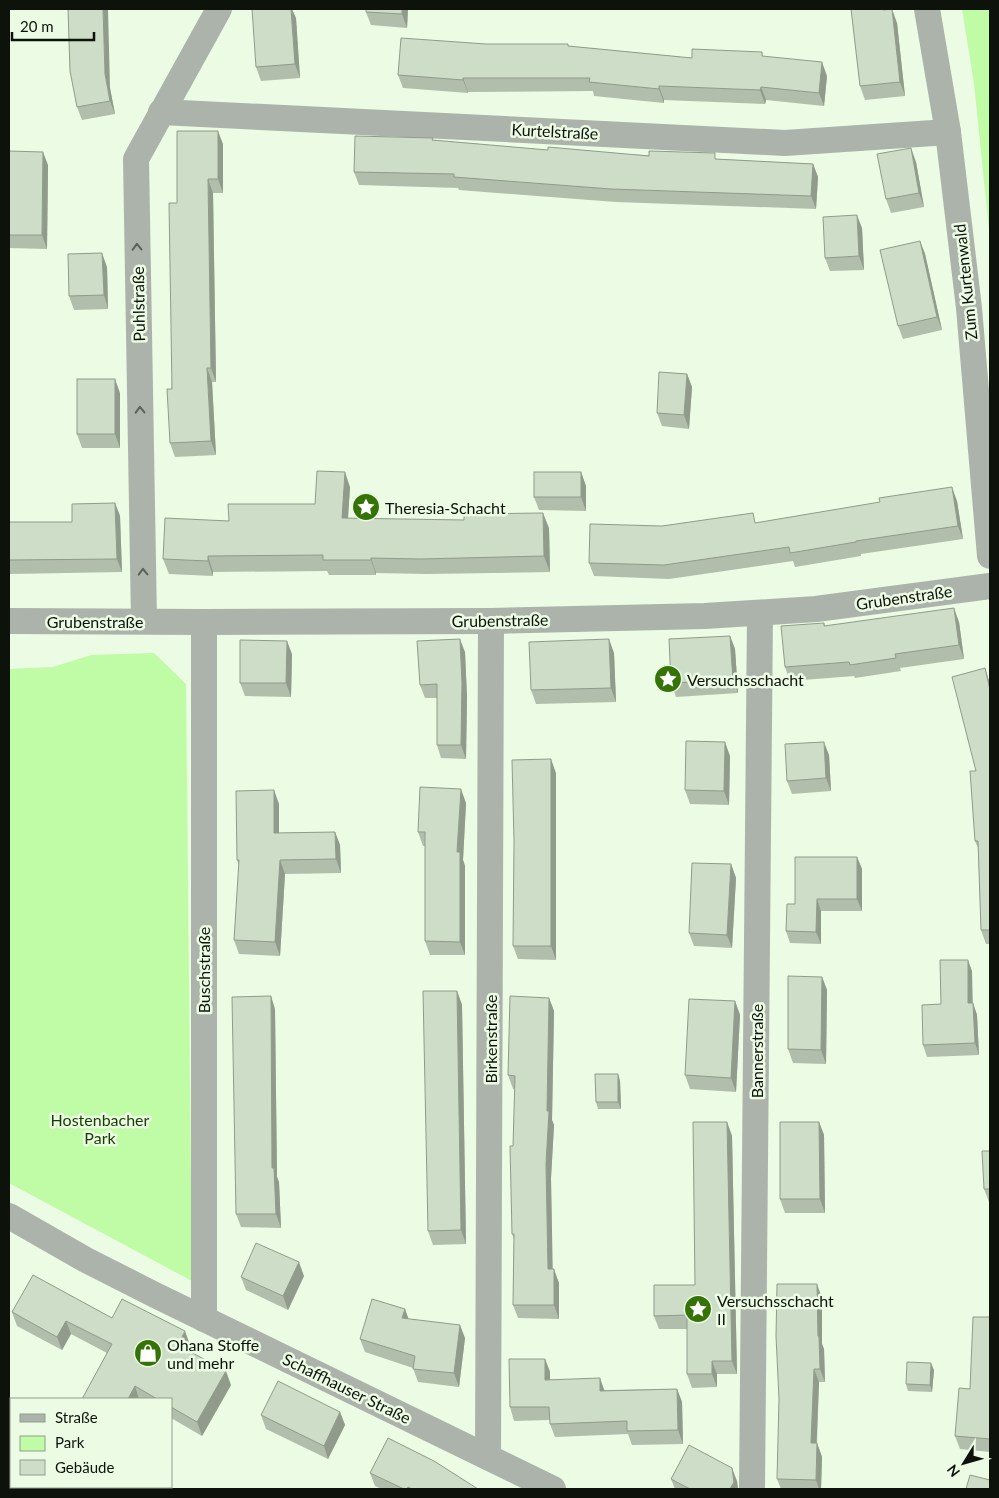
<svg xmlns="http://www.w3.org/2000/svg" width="999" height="1498" font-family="Lato,sans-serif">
  <rect width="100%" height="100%" fill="#ebfbe4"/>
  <g fill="#c0fba5">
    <path d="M962 9H990V240L974 83Z"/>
    <path d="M154 653 186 684 192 1281 9 1183V669L53 667 91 655Z"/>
  </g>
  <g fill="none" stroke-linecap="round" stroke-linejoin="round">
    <g stroke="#acb3aa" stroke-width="26">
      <path d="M927 9 948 132 969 308 990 556"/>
      <path d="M161 112 785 143 948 132"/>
      <path d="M9 621 204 622 491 621 705 616 816 609 990 586"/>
      <path d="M144 621 136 159 219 9"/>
      <path d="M9 1216 86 1260 153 1294 553 1489"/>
      <path d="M204 1319V622"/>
      <path d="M488 1457 491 621"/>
      <path d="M752 1489 760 613"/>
    </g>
  </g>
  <g fill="#b1beab">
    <path d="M408 9 407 28 371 25 366 12Z"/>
    <path d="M886 10 897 23 905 96 865 100 860 86Z"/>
    <path d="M296 18 300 78 261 81 256 67Z"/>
    <path d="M486 44H568V46L692 58 762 52 763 57 827 76 824 106 766 100 765 104 664 100V103L594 96 593 91 468 92V93L403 88 398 75Z"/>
    <path d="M110 88 115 114 82 120 77 107Z"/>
    <path d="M433 138V140L548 150 718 159 813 164 818 177 816 209 616 202 459 190 458 188 359 185 354 172Z"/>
    <path d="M223 144V193H213L216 382H212L216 455 175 457 170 443 177 203Z"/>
    <path d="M9 151 48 165 47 249 10 248 9 244Z"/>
    <path d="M916 162 924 207 891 213 886 199Z"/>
    <path d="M862 228 864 270 830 271 825 258Z"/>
    <path d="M920 241 925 254 942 330 903 339 898 326Z"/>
    <path d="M107 267 108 309 74 310 69 296Z"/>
    <path d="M687 374 692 387 689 429 662 426 657 413Z"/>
    <path d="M120 393V448H82L77 434Z"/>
    <path d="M581 472 586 486V511L539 510 534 497Z"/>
    <path d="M350 487 348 518 549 528 550 572 426 574 376 573V575H329L327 571 213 572V576L169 574 163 559 229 521 315 504Z"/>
    <path d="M957 501 963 539 861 554V556L795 567 793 561 669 579 594 576 589 563 662 526 757 523Z"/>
    <path d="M115 503 120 516 122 572 9 574V522H72Z"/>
    <path d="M959 622 964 659 900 668 901 671 855 678 854 676 790 681 785 667 824 623 825 626Z"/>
    <path d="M730 636 735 649 738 693 676 697 671 683Z"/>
    <path d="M465 652 467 697 466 759 441 758 437 745V698H425L420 685Z"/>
    <path d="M614 653 616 702 536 704 531 690Z"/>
    <path d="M292 654 291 697 245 696 240 683Z"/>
    <path d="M985 668 990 684V944H986L981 930 978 848 975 841 976 771Z"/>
    <path d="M829 755 831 791 792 794 787 781Z"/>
    <path d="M730 756 729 805 690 804 685 790Z"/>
    <path d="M556 773V960L518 959 513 946Z"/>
    <path d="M466 803 463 860 465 866V955H430L425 941V846H423L418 832Z"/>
    <path d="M279 804V833L335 832 340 845 341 873 285 874 280 956 239 954 234 940 239 866 237 860Z"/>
    <path d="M857 857 862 869V911H821V944L790 943 786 931Z"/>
    <path d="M731 864 736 878 732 948 694 946 689 933Z"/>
    <path d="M972 971V1003H973L977 1015 979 1055 927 1057 923 1045 941 1004Z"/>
    <path d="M822 977 827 990 826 1064 793 1063 788 1049Z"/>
    <path d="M457 991 462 1005 466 1244 433 1245 428 1231Z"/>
    <path d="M549 998 554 1011 552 1120 554 1125 551 1178 552 1269 559 1283V1319L518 1318 513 1305 514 1239 512 1234 513 1146 515 1089H513L508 1075Z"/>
    <path d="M735 1001 740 1015 736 1092 690 1089 685 1075Z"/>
    <path d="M275 1009 277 1177 279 1182 281 1228 241 1227 236 1214Z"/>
    <path d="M618 1074 620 1081 621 1109H598L596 1102Z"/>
    <path d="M727 1122 732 1136 737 1374H717V1387L692 1388 687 1374V1329H659L654 1316 695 1285Z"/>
    <path d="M819 1122 824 1135 825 1213H785L780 1199Z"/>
    <path d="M990 1151V1202H989L984 1189Z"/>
    <path d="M304 1276 288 1310 246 1290 241 1277Z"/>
    <path d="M822 1298V1344L824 1349 825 1382H819L817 1443 822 1457 821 1489H781L777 1479Z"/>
    <path d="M405 1309 408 1319 465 1338 459 1387 418 1382 413 1368 365 1352 360 1339Z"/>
    <path d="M12 1312 112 1318 190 1345 188 1350 231 1385 202 1436 171 1418V1399H82L107 1353 71 1334 62 1350 17 1326Z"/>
    <path d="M990 1317V1452L960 1449 955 1436 970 1389Z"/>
    <path d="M545 1359 550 1372V1380L604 1390 677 1389 682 1402 683 1444 632 1445 628 1434 555 1437 550 1424V1420L514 1421 510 1407Z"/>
    <path d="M934 1370 932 1392 908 1391 906 1384Z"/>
    <path d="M340 1412 345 1425 328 1459 266 1429 261 1415Z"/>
    <path d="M370 1473 478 1489H382L375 1486Z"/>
    <path d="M671 1479 737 1481 738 1489H675Z"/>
  </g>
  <g fill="#909b8b">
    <path d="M103 9H108L110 88 115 114 110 101 105 74Z"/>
    <path d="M291 9H292L296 18 300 78 295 64Z"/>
    <path d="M402 9H408L407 28 402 14Z"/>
    <path d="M892 9 897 23 905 96 900 82Z"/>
    <path d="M822 62 827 76 824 106 819 93Z"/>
    <path d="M463 78 468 92V93L463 80Z"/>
    <path d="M659 86 664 100V103L659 89Z"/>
    <path d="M761 87 766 100 765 104 760 90Z"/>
    <path d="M218 131 223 144V193L218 179Z"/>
    <path d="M911 148 916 162 924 207 919 193Z"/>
    <path d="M43 152 48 165 47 249 42 235Z"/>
    <path d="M813 164 818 177 816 209 811 196Z"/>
    <path d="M208 179 213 193 216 382 211 368Z"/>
    <path d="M857 215 862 228 864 270 859 256Z"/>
    <path d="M920 241 925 254 942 330 937 317Z"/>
    <path d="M102 253 107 267 108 309 104 295Z"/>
    <path d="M207 368 212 382 216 455 211 441Z"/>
    <path d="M687 374 692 387 689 429 684 415Z"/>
    <path d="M115 379 120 393V448L115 434Z"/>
    <path d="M345 472 350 487 347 533 342 518Z"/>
    <path d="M581 472 586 486V511L581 497Z"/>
    <path d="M952 487 957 501 963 539 958 526Z"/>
    <path d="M115 503 120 516 122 572 117 559Z"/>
    <path d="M543 513 549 528 550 572 544 556Z"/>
    <path d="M208 556 213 572V576L208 561Z"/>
    <path d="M371 558 376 573V575L371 560Z"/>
    <path d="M954 608 959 622 964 659 959 645Z"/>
    <path d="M730 636 735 649 738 693 733 680Z"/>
    <path d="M460 639 465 652 467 697 466 759 461 745Z"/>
    <path d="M609 639 614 653 616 702 611 688Z"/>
    <path d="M287 641 292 654 291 697 286 683Z"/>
    <path d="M985 668 990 684V690Z"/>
    <path d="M725 742 730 756 729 805 724 791Z"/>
    <path d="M824 742 829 755 831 791 826 778Z"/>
    <path d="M551 759 556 773V960L551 946Z"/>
    <path d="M461 789 466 803 463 860 465 866V955L460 942 457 852Z"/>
    <path d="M274 790 279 804V847L274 833Z"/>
    <path d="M335 832 340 845 341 873 336 859Z"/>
    <path d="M857 857 862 869V911L857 899Z"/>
    <path d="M280 860 285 874 280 956 275 942Z"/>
    <path d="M731 864 736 878 732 948 727 935Z"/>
    <path d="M817 899 821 911V944L816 932Z"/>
    <path d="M968 960 972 971 973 1015 968 1003Z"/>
    <path d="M822 977 827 990 826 1064 821 1050Z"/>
    <path d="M457 991 462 1005 466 1244 461 1230Z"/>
    <path d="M271 996 275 1009 277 1177 279 1182 281 1228 276 1214 272 1168Z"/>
    <path d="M549 998 554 1011 552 1120 554 1125 551 1178 553 1283 548 1269 546 1164Z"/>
    <path d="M735 1001 740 1015 736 1092 731 1078Z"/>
    <path d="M973 1003 977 1015 979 1055 975 1043Z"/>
    <path d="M618 1074 620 1081 621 1109 618 1102Z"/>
    <path d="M727 1122 732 1136 737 1374 732 1361Z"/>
    <path d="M819 1122 824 1135 825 1213 820 1199Z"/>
    <path d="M299 1262 304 1276 288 1310 283 1296Z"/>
    <path d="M554 1269 559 1283V1319L554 1305Z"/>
    <path d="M817 1284 822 1298V1344L824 1349 825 1382 820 1369 818 1336Z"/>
    <path d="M405 1309 410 1323 402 1318Z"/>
    <path d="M66 1321 71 1334 62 1350 57 1337Z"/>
    <path d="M460 1325 465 1338 459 1387 454 1373Z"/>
    <path d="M185 1331 190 1345 183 1358 178 1345Z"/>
    <path d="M545 1359 550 1372V1394L545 1380Z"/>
    <path d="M712 1361 717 1374V1387L712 1374Z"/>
    <path d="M931 1363 934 1370 932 1392 930 1385Z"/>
    <path d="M814 1369 819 1382 816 1456 811 1443Z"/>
    <path d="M226 1371 231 1385 202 1436 197 1422Z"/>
    <path d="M600 1378 605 1392 600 1391Z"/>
    <path d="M135 1386 139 1399H128Z"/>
    <path d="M677 1389 682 1402 683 1444 678 1430Z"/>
    <path d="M340 1412 345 1425 328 1459 324 1446Z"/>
    <path d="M817 1443 822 1457 821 1489H819L816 1480Z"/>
    <path d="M732 1468 737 1481 738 1489H730Z"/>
  </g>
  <g fill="#ceddc7" stroke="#909b8b">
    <path d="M68 9H103L105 74 110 101 77 107 70 71Z"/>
    <path d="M252 9H291L295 64 256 67Z"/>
    <path d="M366 9H402V14L366 12Z"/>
    <path d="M851 9H883V10L892 9 900 82 860 86Z"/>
    <path d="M401 38 486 44H568V46L692 58V49L762 52V56L822 62 819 93 761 87 760 90 659 86V89L589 82 590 78H463V80L398 75Z"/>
    <path d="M177 131H218V179H208L211 368H207L211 441 170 443 167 389H172L169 203H177Z"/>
    <path d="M355 136 433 138 432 140 548 150V147L649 156V151L715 153V159L813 164 811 196 611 189 454 177V174L354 172Z"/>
    <path d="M911 148 919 193 886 199 877 154Z"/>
    <path d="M9 151 43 152 42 235H9Z"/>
    <path d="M857 215 859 256 825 258 823 217Z"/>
    <path d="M920 241 937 317 898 326 880 250Z"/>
    <path d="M102 253 104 295 69 296 68 254Z"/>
    <path d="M659 372 687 374 684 415 657 413Z"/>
    <rect x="77" y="379" width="38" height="55"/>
    <path d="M317 471 345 472 342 518 464 520V514L543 513 544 556 420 559 371 558V560H323V555L208 556V561L163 559 165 518 229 521 228 504H315Z"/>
    <rect x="534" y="472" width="47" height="25"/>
    <path d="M952 487 958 526 856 541V542L790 553 789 547 664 565 589 563 590 524 662 526 753 513 755 523 880 502 879 498Z"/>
    <path d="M115 503 117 559 9 560V522H72V504Z"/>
    <path d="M954 608 959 645 895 654 896 658 850 665 849 662 785 667 781 626 824 623V626Z"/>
    <path d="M730 636 733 680 671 683 669 639Z"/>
    <path d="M460 639 462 683 461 745H437V684L420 685 417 641Z"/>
    <path d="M609 639 611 688 531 690 529 642Z"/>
    <path d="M240 640 287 641 286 683H240Z"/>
    <path d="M985 668 990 690V930H981L978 841H975L970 771H976L952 677Z"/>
    <path d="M686 741 725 742 724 791 685 790Z"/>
    <path d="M824 742 826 778 787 781 785 744Z"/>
    <path d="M551 759V946H513L514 841 512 760Z"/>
    <path d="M420 787 461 789 457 852H460V942L425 941V832H418Z"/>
    <path d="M274 790V833L335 832 336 859 280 860 275 942 234 940 239 860H237L236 791Z"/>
    <path d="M795 857H857V899H817L816 932 786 931 787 904H795Z"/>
    <path d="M692 863 731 864 727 935 689 933Z"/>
    <path d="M940 960H968V1003H973L975 1043 923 1045 922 1005 941 1004Z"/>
    <path d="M788 976 822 977 821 1050 788 1049Z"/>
    <path d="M423 991H457L461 1230 428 1231Z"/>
    <path d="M271 996 272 1168H274L276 1214H236L232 997Z"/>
    <path d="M510 996 549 998 547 1111H549L546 1164 548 1269H554V1305H513L514 1234H512L510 1146H513L515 1076 508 1075Z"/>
    <path d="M689 999 735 1001 731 1078 685 1075Z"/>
    <path d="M595 1074H618V1102H596Z"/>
    <path d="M693 1122H727L732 1361H712V1374H687V1315L654 1316V1285H695Z"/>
    <path d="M780 1122H819L820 1199H780Z"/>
    <path d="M982 1151H990V1189H984Z"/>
    <path d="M256 1243 299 1262 283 1296 241 1277Z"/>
    <path d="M33 1275 112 1318 122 1299 185 1331 178 1345 226 1371 197 1422 171 1407V1399H157L135 1386 128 1399H82L112 1344 66 1321 57 1337 12 1312Z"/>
    <path d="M777 1284H817L818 1336H819L820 1369H814L811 1443H817L816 1480 777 1479 779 1399 776 1336Z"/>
    <path d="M372 1299 405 1309 402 1318 460 1325 454 1373 413 1369 415 1356 360 1339Z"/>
    <path d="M973 1317H990V1439L955 1436 959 1388 970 1389Z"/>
    <path d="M509 1359H545V1380L600 1378V1391L677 1389 678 1430 627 1431V1421L550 1424 549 1407H510Z"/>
    <path d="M907 1362 931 1363 930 1385 906 1384Z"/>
    <path d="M278 1381 340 1412 324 1446 261 1415Z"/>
    <path d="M388 1438 434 1461 478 1489H412L408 1487 407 1489H404L370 1473Z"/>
    <path d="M689 1445 732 1468 734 1482 730 1489H690L671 1479Z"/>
    <path d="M970 1475 990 1480V1489H966Z"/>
  </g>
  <defs><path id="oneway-chevron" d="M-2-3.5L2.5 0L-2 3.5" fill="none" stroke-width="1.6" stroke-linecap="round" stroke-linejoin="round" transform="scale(1.25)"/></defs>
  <g stroke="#5c625a">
    <use href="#oneway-chevron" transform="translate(137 247) rotate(-91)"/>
    <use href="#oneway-chevron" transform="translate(140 410) rotate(-91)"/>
    <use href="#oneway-chevron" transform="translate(143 572) rotate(-91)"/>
  </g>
  <defs>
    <g id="sight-disc" transform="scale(1.4375)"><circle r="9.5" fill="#367307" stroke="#ebfbe4"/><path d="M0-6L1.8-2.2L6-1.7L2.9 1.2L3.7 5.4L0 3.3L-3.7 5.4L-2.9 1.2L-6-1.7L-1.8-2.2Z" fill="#fff"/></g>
    <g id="shop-disc" transform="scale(1.4375)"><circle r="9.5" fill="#367307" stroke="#ebfbe4"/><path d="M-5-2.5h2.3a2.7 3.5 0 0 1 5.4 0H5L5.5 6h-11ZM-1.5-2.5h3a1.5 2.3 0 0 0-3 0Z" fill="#fff"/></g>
  </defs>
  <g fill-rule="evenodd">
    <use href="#sight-disc" x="366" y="507"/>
    <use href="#sight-disc" x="668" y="679"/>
    <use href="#sight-disc" x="698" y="1309"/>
    <use href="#shop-disc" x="148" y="1353"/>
  </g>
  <g text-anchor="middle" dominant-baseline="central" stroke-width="5" stroke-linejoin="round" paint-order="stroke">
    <g font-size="16" fill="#0d120b" stroke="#ebfbe4">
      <text transform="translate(555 131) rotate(3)">Kurtelstraße</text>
      <text transform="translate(965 282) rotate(-96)">Zum Kurtenwald</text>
      <text transform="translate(138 304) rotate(-91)">Puhlstraße</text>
      <text transform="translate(904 597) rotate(-8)">Grubenstraße</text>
      <text transform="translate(500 620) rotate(-1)">Grubenstraße</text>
      <text x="95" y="621">Grubenstraße</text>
      <text transform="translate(203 970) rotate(-90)">Buschstraße</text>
      <text transform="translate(490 1039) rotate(-90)">Birkenstraße</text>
      <text transform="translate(756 1051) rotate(-90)">Bannerstraße</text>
      <text transform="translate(347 1388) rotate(26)">Schaffhauser Straße</text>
    </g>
    <g font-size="16" fill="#0d120b" stroke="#ebfbe4" text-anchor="start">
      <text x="385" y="507">Theresia-Schacht</text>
      <text x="687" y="679">Versuchsschacht</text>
      <text x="717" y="1300">Versuchsschacht<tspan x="717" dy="18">II</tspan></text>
      <text x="167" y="1344">Ohana Stoffe<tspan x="167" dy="18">und mehr</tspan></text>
    </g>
    <g font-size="16" fill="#193d01" stroke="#ebfbe4">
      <text x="100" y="1119">Hostenbacher<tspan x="100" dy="18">Park</tspan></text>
    </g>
  </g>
  <rect width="999" height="1498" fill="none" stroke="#0d120b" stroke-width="20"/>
  <rect x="10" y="1398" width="162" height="90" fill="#ebfbe4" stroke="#929e8d"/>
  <rect x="20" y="1414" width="25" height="8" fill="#acb3aa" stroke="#929e8d"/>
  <text x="55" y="1423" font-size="15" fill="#0d120b">Straße</text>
  <rect x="20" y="1436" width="25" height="15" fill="#c0fba5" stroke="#929e8d"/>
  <text x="55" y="1448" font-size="15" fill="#0d120b">Park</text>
  <rect x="20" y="1460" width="25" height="15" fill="#ceddc7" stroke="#929e8d"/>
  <text x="55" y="1473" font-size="15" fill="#0d120b">Gebäude</text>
  <g transform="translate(964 1463) rotate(233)" stroke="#ebfbe4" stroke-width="4" paint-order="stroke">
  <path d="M0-4L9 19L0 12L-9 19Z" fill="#0d120b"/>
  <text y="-8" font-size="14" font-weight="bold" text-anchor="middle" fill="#0d120b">N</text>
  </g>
  <path d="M12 32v8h82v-8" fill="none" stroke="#0d120b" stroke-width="2.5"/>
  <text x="20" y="32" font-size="15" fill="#0d120b" stroke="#ebfbe4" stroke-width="4" paint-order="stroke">20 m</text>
</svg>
